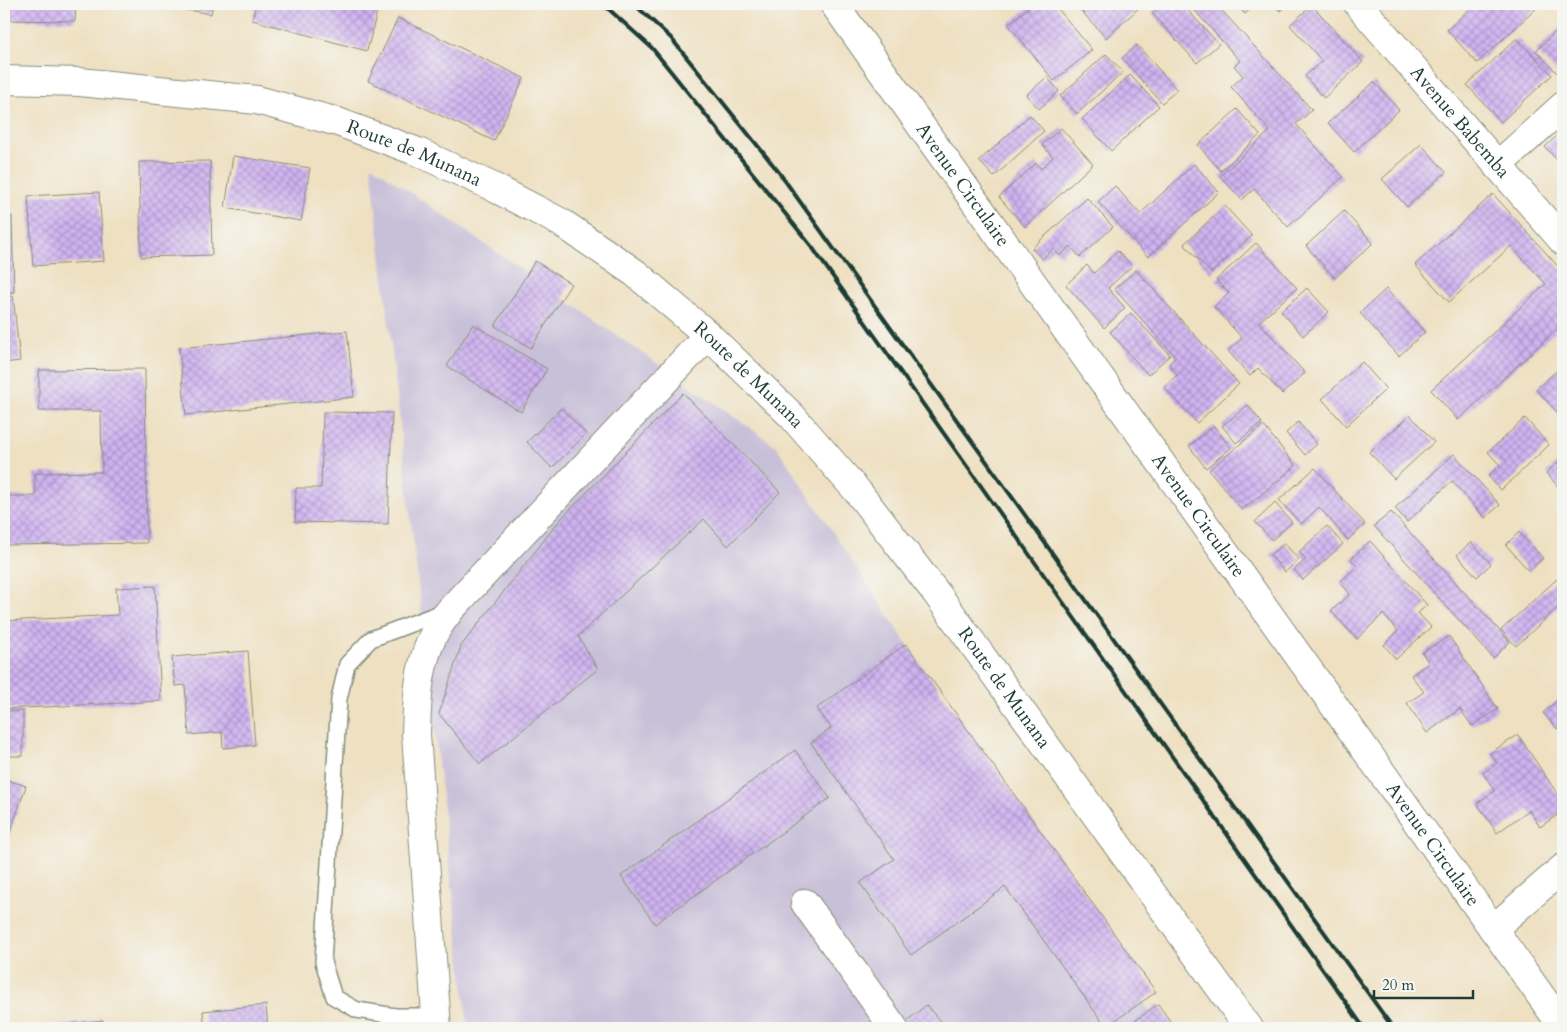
<svg xmlns="http://www.w3.org/2000/svg" width="1567" height="1032" font-family="Cardo,serif">
  <defs>
    <pattern id="building-cross-hatch" width="8" height="8" patternUnits="userSpaceOnUse" patternTransform="scale(1.25)"><rect width="8" height="8" fill="#d0b3f1"/><path d="M0 0l8 8M0 8l8-8" fill="none" stroke="#a893c4"/></pattern>
  </defs>
  <rect width="100%" height="100%" fill="#f6f6f2"/>
  <filter id="ink" filterUnits="userSpaceOnUse"><feTurbulence type="fractalNoise" baseFrequency=".02" numOctaves="2"/><feDisplacementMap in="SourceGraphic" scale="10" xChannelSelector="R" yChannelSelector="G"/><feConvolveMatrix kernelMatrix="1 2 1 2 8 2 1 2 1" color-interpolation-filters="sRGB"/></filter>
  <filter id="wash" filterUnits="userSpaceOnUse"><feTurbulence type="fractalNoise" baseFrequency=".0096" numOctaves="4" result="noise"/><feDisplacementMap in="SourceGraphic" scale="20" xChannelSelector="R" yChannelSelector="G"/><feGaussianBlur stdDeviation="1.12" result="paint"/><feColorMatrix in="noise" values="0 0 0 0 0 0 0 0 0 0 0 0 0 0 0 0 0 1.4 0 .05"/><feComposite in="paint" operator="in"/></filter>
  <g filter="url(#wash)">
    <rect width="100%" height="100%" fill="#eee0c1"/>
    <path fill="#c8bfd8" d="M371 165 776 446 1161 1028H468Z"/>
    <g id="blocks">
      <g fill="url(#building-cross-hatch)">
        <path d="M4 4H76L75 21 4 20Z"/>
        <path d="M153 4H213L211 14Z"/>
        <path d="M256 4H379L367 51 252 20Z"/>
        <path d="M1033 4H1054L1092 50 1054 81 1008 24Z"/>
        <path d="M1075 4H1139L1141 6 1106 38Z"/>
        <path d="M1162 4H1182L1219 44 1197 63 1152 13Z"/>
        <path d="M1189 4H1216L1312 110 1296 124 1343 177 1288 227 1254 189 1242 200 1220 176 1270 131 1231 87 1243 76 1234 66 1240 61Z"/>
        <path d="M1236 4H1256L1245 14Z"/>
        <path d="M1274 4H1287L1280 11Z"/>
        <path d="M1475 4H1541L1477 63 1447 30Z"/>
        <path d="M1312 5 1363 62 1324 98 1305 76 1322 61 1290 25Z"/>
        <path d="M398 18 524 78 494 141 368 81Z"/>
        <path d="M1563 24V71L1559 75 1536 51Z"/>
        <path d="M1517 38 1552 75 1501 122 1467 85Z"/>
        <path d="M1137 45 1177 90 1162 103 1122 58Z"/>
        <path d="M1106 54 1123 72 1077 114 1060 96Z"/>
        <path d="M1130 75 1159 106 1111 151 1082 119Z"/>
        <path d="M1047 77 1059 91 1039 109 1026 95Z"/>
        <path d="M1374 82 1399 110 1354 152 1328 123Z"/>
        <path d="M1237 109 1260 135 1221 171 1198 145Z"/>
        <path d="M1030 115 1044 131 994 177 979 161Z"/>
        <path d="M1061 128 1093 164 1025 227 999 197 1036 163 1041 169 1053 157 1042 145Z"/>
        <path d="M1563 130V156L1561 154 1556 159 1545 147Z"/>
        <path d="M1421 144 1446 172 1407 207 1382 179Z"/>
        <path d="M233 156 310 168 301 221 225 208Z"/>
        <path d="M210 161 212 255 141 257 139 162Z"/>
        <path d="M1194 164 1219 192 1148 257 1098 202 1115 186 1140 214Z"/>
        <path d="M99 192 104 261 33 266 28 196Z"/>
        <path d="M1493 194 1563 272V324L1458 420 1431 390 1546 284 1511 246 1449 302 1415 265Z"/>
        <path d="M1087 198 1113 227 1080 257 1070 246 1060 256 1053 249 1042 259 1032 248Z"/>
        <path d="M1225 206 1252 236 1211 273 1184 244Z"/>
        <path d="M1344 211 1373 243 1335 278 1306 246Z"/>
        <path d="M12 216 14 292 4 293V217Z"/>
        <path d="M1256 243 1297 288 1259 322 1305 373 1282 394 1258 368 1250 376 1228 351 1242 338 1214 307 1229 293 1216 280Z"/>
        <path d="M1118 251 1132 266 1108 288 1125 308 1104 328 1066 285 1087 265 1094 273Z"/>
        <path d="M535 261 571 284 531 348 495 326Z"/>
        <path d="M1136 270 1239 384 1197 423 1164 387 1177 375 1169 364 1176 357 1114 289Z"/>
        <path d="M1307 288 1329 312 1303 336 1281 311Z"/>
        <path d="M1386 289 1425 332 1399 356 1360 313Z"/>
        <path d="M13 296 20 361 4 363V297Z"/>
        <path d="M1131 313 1170 355 1148 375 1110 332Z"/>
        <path d="M473 324 547 369 521 412 447 366Z"/>
        <path d="M347 331 354 397 186 415 179 348Z"/>
        <path d="M1362 362 1386 389 1346 426 1322 399Z"/>
        <path d="M1563 365V419L1536 389Z"/>
        <path d="M145 369 147 543 4 545V496H35V473L102 472 101 411H39V370Z"/>
        <path d="M683 393 780 492 728 546 704 519 578 636 598 669 480 764 439 714 461 646 559 521Z"/>
        <path d="M1248 405 1262 423 1236 443 1222 426Z"/>
        <path d="M561 408 586 434 552 468 527 442Z"/>
        <path d="M323 412 392 413 388 524 295 522 296 488H321Z"/>
        <path d="M1410 415 1434 442 1394 479 1369 452Z"/>
        <path d="M1525 418 1549 445 1501 490 1488 476 1500 465 1488 452Z"/>
        <path d="M1298 422 1317 444 1305 455 1286 433Z"/>
        <path d="M1263 425 1296 466 1242 510 1209 470Z"/>
        <path d="M1214 426 1231 448 1206 468 1189 446Z"/>
        <path d="M1454 454 1500 505 1485 518 1452 481 1407 522 1395 508Z"/>
        <path d="M1563 458V492L1546 473Z"/>
        <path d="M1315 468 1365 524 1348 540 1319 507 1301 524 1279 500Z"/>
        <path d="M1275 503 1292 522 1272 540 1255 522Z"/>
        <path d="M1391 512 1510 642 1493 658 1374 526Z"/>
        <path d="M1327 526 1343 544 1303 580 1294 570 1306 559 1299 552Z"/>
        <path d="M1519 532 1543 558 1529 571 1506 545Z"/>
        <path d="M1370 541 1427 605 1418 613 1431 627 1396 659 1384 645 1398 631 1383 614 1357 639 1331 611 1350 594 1340 582 1357 566 1351 559Z"/>
        <path d="M1471 542 1491 564 1477 577 1457 555Z"/>
        <path d="M1284 543 1299 560 1285 572 1270 555Z"/>
        <path d="M1557 579 1563 586V603L1516 646 1501 630Z"/>
        <path d="M155 586 161 701 4 709V621L118 615 116 588Z"/>
        <path d="M1449 636 1498 709 1472 726 1460 709 1427 733 1407 703 1424 692 1411 675 1429 663 1422 653Z"/>
        <path d="M906 644 1156 992 1106 1027 1005 887 911 955 860 883 894 859 811 743 831 728 817 708Z"/>
        <path d="M248 651 255 745 223 748 222 732 189 735 185 685 175 686 172 657Z"/>
        <path d="M1563 695V723L1557 729 1543 713Z"/>
        <rect x="4" y="711" width="19" height="45"/>
        <path d="M1518 735 1563 802V811L1540 827 1529 810 1497 833 1477 803 1495 791 1483 773 1497 763 1490 753Z"/>
        <path d="M795 750 830 798 655 924 621 876Z"/>
        <path d="M4 779 26 786 4 851Z"/>
        <path d="M1158 1004 1175 1028H1135L1132 1023Z"/>
        <path d="M266 1005 268 1028H205L203 1011Z"/>
        <path d="M926 1005 946 1028H903L901 1026Z"/>
        <path d="M103 1020 104 1028H46V1027Z"/>
      </g>
    </g>
  </g>
  <g filter="url(#ink)">
    <use href="#blocks" fill-opacity="0" stroke="#868e7a" stroke-width="1"/>
    <g fill="none" stroke-linecap="round" stroke-linejoin="round">
      <g stroke="#868e7a" stroke-width="18">
        <path id="service" d="M436 1016H395L357 1010 334 997 323 962 339 699 347 664 371 639 445 611"/>
      </g>
      <g stroke="#868e7a" stroke-width="30">
        <g id="minor">
          <path d="M1497 166 1563 106"/>
          <path d="M805 903 894 1028"/>
          <path d="M1493 929 1563 868"/>
          <path d="M437 1028 416 734C417 700 418 669 432 638 436 628 444 618 451 609L708 335"/>
        </g>
      </g>
      <g stroke="#868e7a" stroke-width="30">
        <g id="tertiary">
          <path id="s1" d="M834 4 1563 1027"/>
          <path id="s2" d="M1358 4 1563 241"/>
        </g>
      </g>
      <g stroke="#868e7a" stroke-width="30">
        <g id="secondary">
          <path id="s3" d="M4 80 80 82 257 100 338 122 418 152 491 186 562 223 635 273 708 335 791 415 858 492 937 594 1249 1028"/>
        </g>
      </g>
      <use href="#service" stroke="#fff" stroke-width="15"/>
      <use href="#minor" stroke="#fff" stroke-width="28"/>
      <use href="#tertiary" stroke="#fff" stroke-width="28"/>
      <use href="#secondary" stroke="#fff" stroke-width="28"/>
      <g stroke="#1f3d34" stroke-width="4">
        <path d="M603 4 652 48 812 247 1364 1028"/>
        <path d="M634 4 671 38 778 171 1393 1028"/>
      </g>
    </g>
  </g>
  <g text-anchor="middle" dominant-baseline="central" stroke-width="5" stroke-linejoin="round" paint-order="stroke">
    <g font-size="19" fill="#1f3d34" stroke="#f6f6f2">
      <text stroke="none"><textPath href="#s2" startOffset="156">Avenue Babemba</textPath></text>
      <text stroke="none"><textPath href="#s3" startOffset="420">Route de Munana</textPath></text>
      <text stroke="none"><textPath href="#s1" startOffset="222">Avenue Circulaire</textPath></text>
      <text stroke="none"><textPath href="#s3" startOffset="825">Route de Munana</textPath></text>
      <text stroke="none"><textPath href="#s1" startOffset="628">Avenue Circulaire</textPath></text>
      <text stroke="none"><textPath href="#s3" startOffset="1230">Route de Munana</textPath></text>
      <text stroke="none"><textPath href="#s1" startOffset="1032">Avenue Circulaire</textPath></text>
    </g>
  </g>
  <rect width="1567" height="1032" fill="none" stroke="#f6f6f2" stroke-width="20"/>
  <path d="M1374 990v8h99v-8" fill="none" stroke="#1f3d34" stroke-width="2.5"/>
  <text x="1382" y="990" font-size="15" fill="#1f3d34" stroke="#f6f6f2" stroke-width="4" paint-order="stroke">20 m</text>
</svg>
